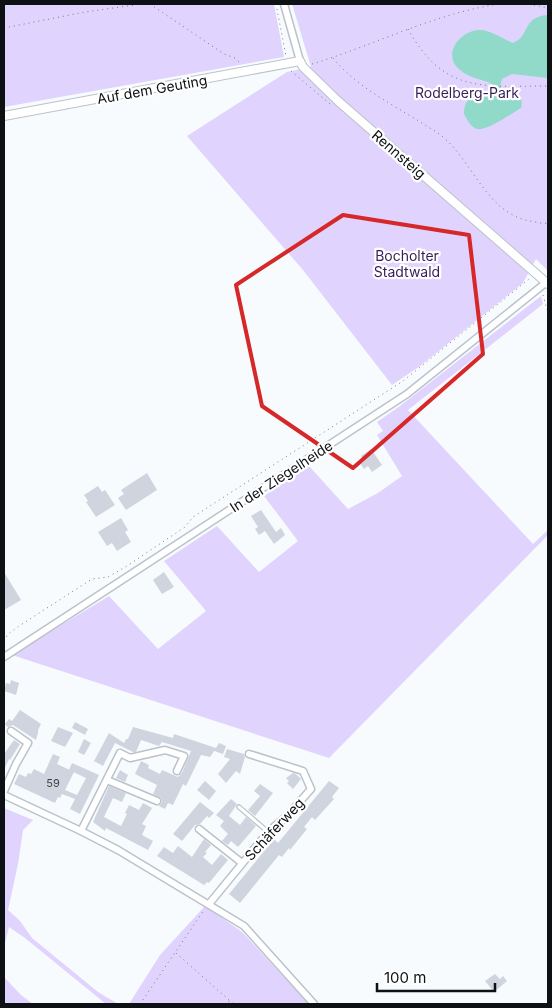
<svg xmlns="http://www.w3.org/2000/svg" width="552" height="1008" font-family="Inter,sans-serif">
  <rect width="100%" height="100%" fill="#f7fbfe"/>
  <g fill="#e0d3fe">
    <path d="M4 4H274L284 57 4 107Z"/>
    <path d="M292 4H548V271L536 259 523 283 420 366 392 385 303 270 187 136 287 72 311 67Z"/>
    <path d="M541 296 543 304 408 410 533 544 548 530V535L329 758 12 655 109 596 158 649 206 611 164 561 217 526 259 572 298 541 264 496 309 466 348 509 378 493 402 476 377 435 383 431 377 422 400 406Z"/>
    <path d="M4 808 33 820 23 830 18 864 8 910 20 921 32 938 98 992 118 1004H106L25 938 9 927 4 947Z"/>
    <path d="M205 906 242 932 309 1004H129L160 955Z"/>
    <path d="M4 977 21 995 33 1004H4Z"/>
  </g>
  <path fill="#91d9c9" d="M548 15V78L512 74 502 79 500 86 502 90C512 94 525 93 521 108 512 113 488 131 477 129 471 127 467 120 464 114 464 94 478 98 491 90L492 84C482 79 469 78 460 70 441 55 460 30 480 30 490 30 503 39 513 43 531 36 521 17 548 15Z"/>
  <g fill="#d0d4de">
    <path d="M371 449 382 465 372 472 368 466 364 469 360 463 364 461 361 456Z"/>
    <path d="M147 473 157 490 126 510 118 498 124 494 121 490Z"/>
    <path d="M98 486 102 492 105 490 115 505 96 517 86 502 88 501 84 495Z"/>
    <path d="M261 510 276 532 281 528 285 535 274 544 265 531 259 535 255 529 258 527 251 516Z"/>
    <path d="M121 518 128 530 125 532 131 542 117 551 112 543 107 546 98 532Z"/>
    <path d="M4 572 21 600 4 610Z"/>
    <path d="M164 572 174 587 162 594 153 580Z"/>
    <path d="M11 680 19 683 16 695 4 691 6 683 10 684Z"/>
    <path d="M20 710 41 724 38 730V733L36 740 13 725 8 727 5 724 9 719 12 721Z"/>
    <path d="M75 722 88 729 85 735 72 728Z"/>
    <path d="M58 727 73 733 65 747 51 741Z"/>
    <path d="M133 727 173 738 174 734 216 748 219 743 226 746 223 754 214 751 210 757 201 755 186 786 183 784 173 805 168 803 165 809 159 806 162 802 161 798 153 794 157 785 135 774 141 761 149 765 148 768 160 774 162 770 178 777 182 773 191 751 162 742 159 746 141 740 136 752H133L115 743 103 766 94 761 109 733 124 743 126 739H128Z"/>
    <path d="M84 739 91 743 84 755 78 752Z"/>
    <path d="M14 740 20 744 10 760 9 759 4 770V754Z"/>
    <path d="M227 749 244 754 245 757 240 774 236 771 226 783 218 774 230 759 224 757Z"/>
    <path d="M53 754 60 757 57 764 74 772 65 790 77 795 86 778 69 770 72 763 99 775 80 814 70 809 75 799 62 794 60 798 58 797 55 803 14 784 19 774 26 777 28 773 31 774 34 769 44 774Z"/>
    <path d="M120 770 128 775 125 782 116 778Z"/>
    <path d="M293 773 296 774 301 779 293 789 287 783 289 781 286 778Z"/>
    <path d="M205 781 216 791 209 800 197 790Z"/>
    <path d="M329 781 339 788 332 797 334 799 315 820 312 817 304 827 307 829 290 850 289 848 282 857 279 855 240 903 229 894 274 839 278 843Z"/>
    <path d="M260 784 273 793 255 816 248 810 260 796 254 791Z"/>
    <path d="M109 786 126 793 122 802 113 798 104 817 121 826 127 814 125 813 129 805 139 810 143 803 152 808 142 824 146 826 142 835 153 841 148 850 106 828 105 831 93 822Z"/>
    <path d="M231 799 237 804 229 816 240 825 246 817 256 826 238 847 231 841 228 845 222 841 228 834 220 826 224 821 216 815Z"/>
    <path d="M200 802 214 813 209 818 207 816 200 824 195 825 182 841 173 834Z"/>
    <path d="M204 839 211 845 205 852 207 853 203 857 212 865 221 854 228 860 209 883 207 882 204 885 157 856 164 847 173 853 178 846 192 857Z"/>
    <path d="M495 974 500 979 503 976 507 981 494 992 485 981Z"/>
  </g>
  <g fill="none" stroke-linecap="round" stroke-linejoin="round">
    <g stroke="#bac3ca" stroke-width="5.5">
      <path id="service" d="M239 807 267 831"/>
    </g>
    <g stroke="#bac3ca" stroke-width="9">
      <g id="minor">
        <path d="M284 4 300 61"/>
        <path d="M4 657 407 394 548 281"/>
        <path d="M107 780 157 801"/>
        <path d="M4 791 16 764 28 743 11 731"/>
        <path d="M4 795 81 831 118 850 244 926 314 1004"/>
        <path d="M199 829 242 863"/>
        <path d="M81 831 120 753 130 758 165 750 184 756 177 771"/>
        <path d="M209 904 268 832 288 815 311 789 303 771 249 754"/>
      </g>
    </g>
    <g stroke="#bac3ca" stroke-width="10">
      <path id="tertiary" d="M4 116 300 61 303 67 338 101 548 284"/>
    </g>
    <g stroke="#777b7d" stroke-width="1" stroke-dasharray="1 4" stroke-linecap="butt">
      <path d="M150 4 224 54 235 58 240 63"/>
      <path d="M276 4 286 56"/>
      <path d="M529 4 548 8"/>
      <path d="M4 28 85 12 141 4"/>
      <path d="M408 29C444 94 483 86 548 86"/>
      <path d="M333 58C357 87 390 103 422 123 429 128 438 132 444 138 474 164 487 213 530 221 536 222 542 224 548 223"/>
      <path d="M312 64C375 45 433 14 499 4"/>
      <path d="M291 71 330 104"/>
      <path d="M543 295 548 313"/>
      <path d="M4 641 8 634 19 626 92 579 108 577 127 566 185 527 193 517 403 381 529 279"/>
      <path d="M176 953 230 1001"/>
      <path d="M140 1004 204 910"/>
      <path d="M224 1004 230 1001 234 1004"/>
    </g>
    <use href="#service" stroke="#fff" stroke-width="3"/>
    <use href="#minor" stroke="#fff" stroke-width="6"/>
    <use href="#tertiary" stroke="#fff" stroke-width="8"/>
  </g>
  <path fill="none" stroke="#d62828" stroke-width="4" stroke-linejoin="round" d="M343 215 469 235 483 354 353 468 262 406 236 285Z"/>
  <g text-anchor="middle" dominant-baseline="central" stroke-width="4.5" stroke-linejoin="round" paint-order="stroke">
    <g font-size="11" fill="#3e4246">
      <text x="53" y="783">59</text>
    </g>
    <g font-size="14" fill="#0d1113" stroke="#fff">
      <text transform="translate(152 89) rotate(-10)">Auf dem Geuting</text>
      <text transform="translate(399 154) rotate(41)">Rennsteig</text>
      <text transform="translate(281 476) rotate(-33)">In der Ziegelheide</text>
      <text transform="translate(274 829) rotate(-47)">Schäferweg</text>
    </g>
    <g font-size="14" fill="#381d5b" stroke="#fff">
      <text x="467" y="92">Rodelberg-Park</text>
      <text x="407" y="255">Bocholter<tspan x="407" dy="16">Stadtwald</tspan></text>
    </g>
  </g>
  <rect width="552" height="1008" fill="none" stroke="#0d1113" stroke-width="10"/>
  <path d="M377 983v8h118v-8" fill="none" stroke="#0d1113" stroke-width="2.5"/>
  <text x="384" y="983" font-size="15" fill="#0d1113" stroke="#ffffff" stroke-width="4" paint-order="stroke">100 m</text>
</svg>
